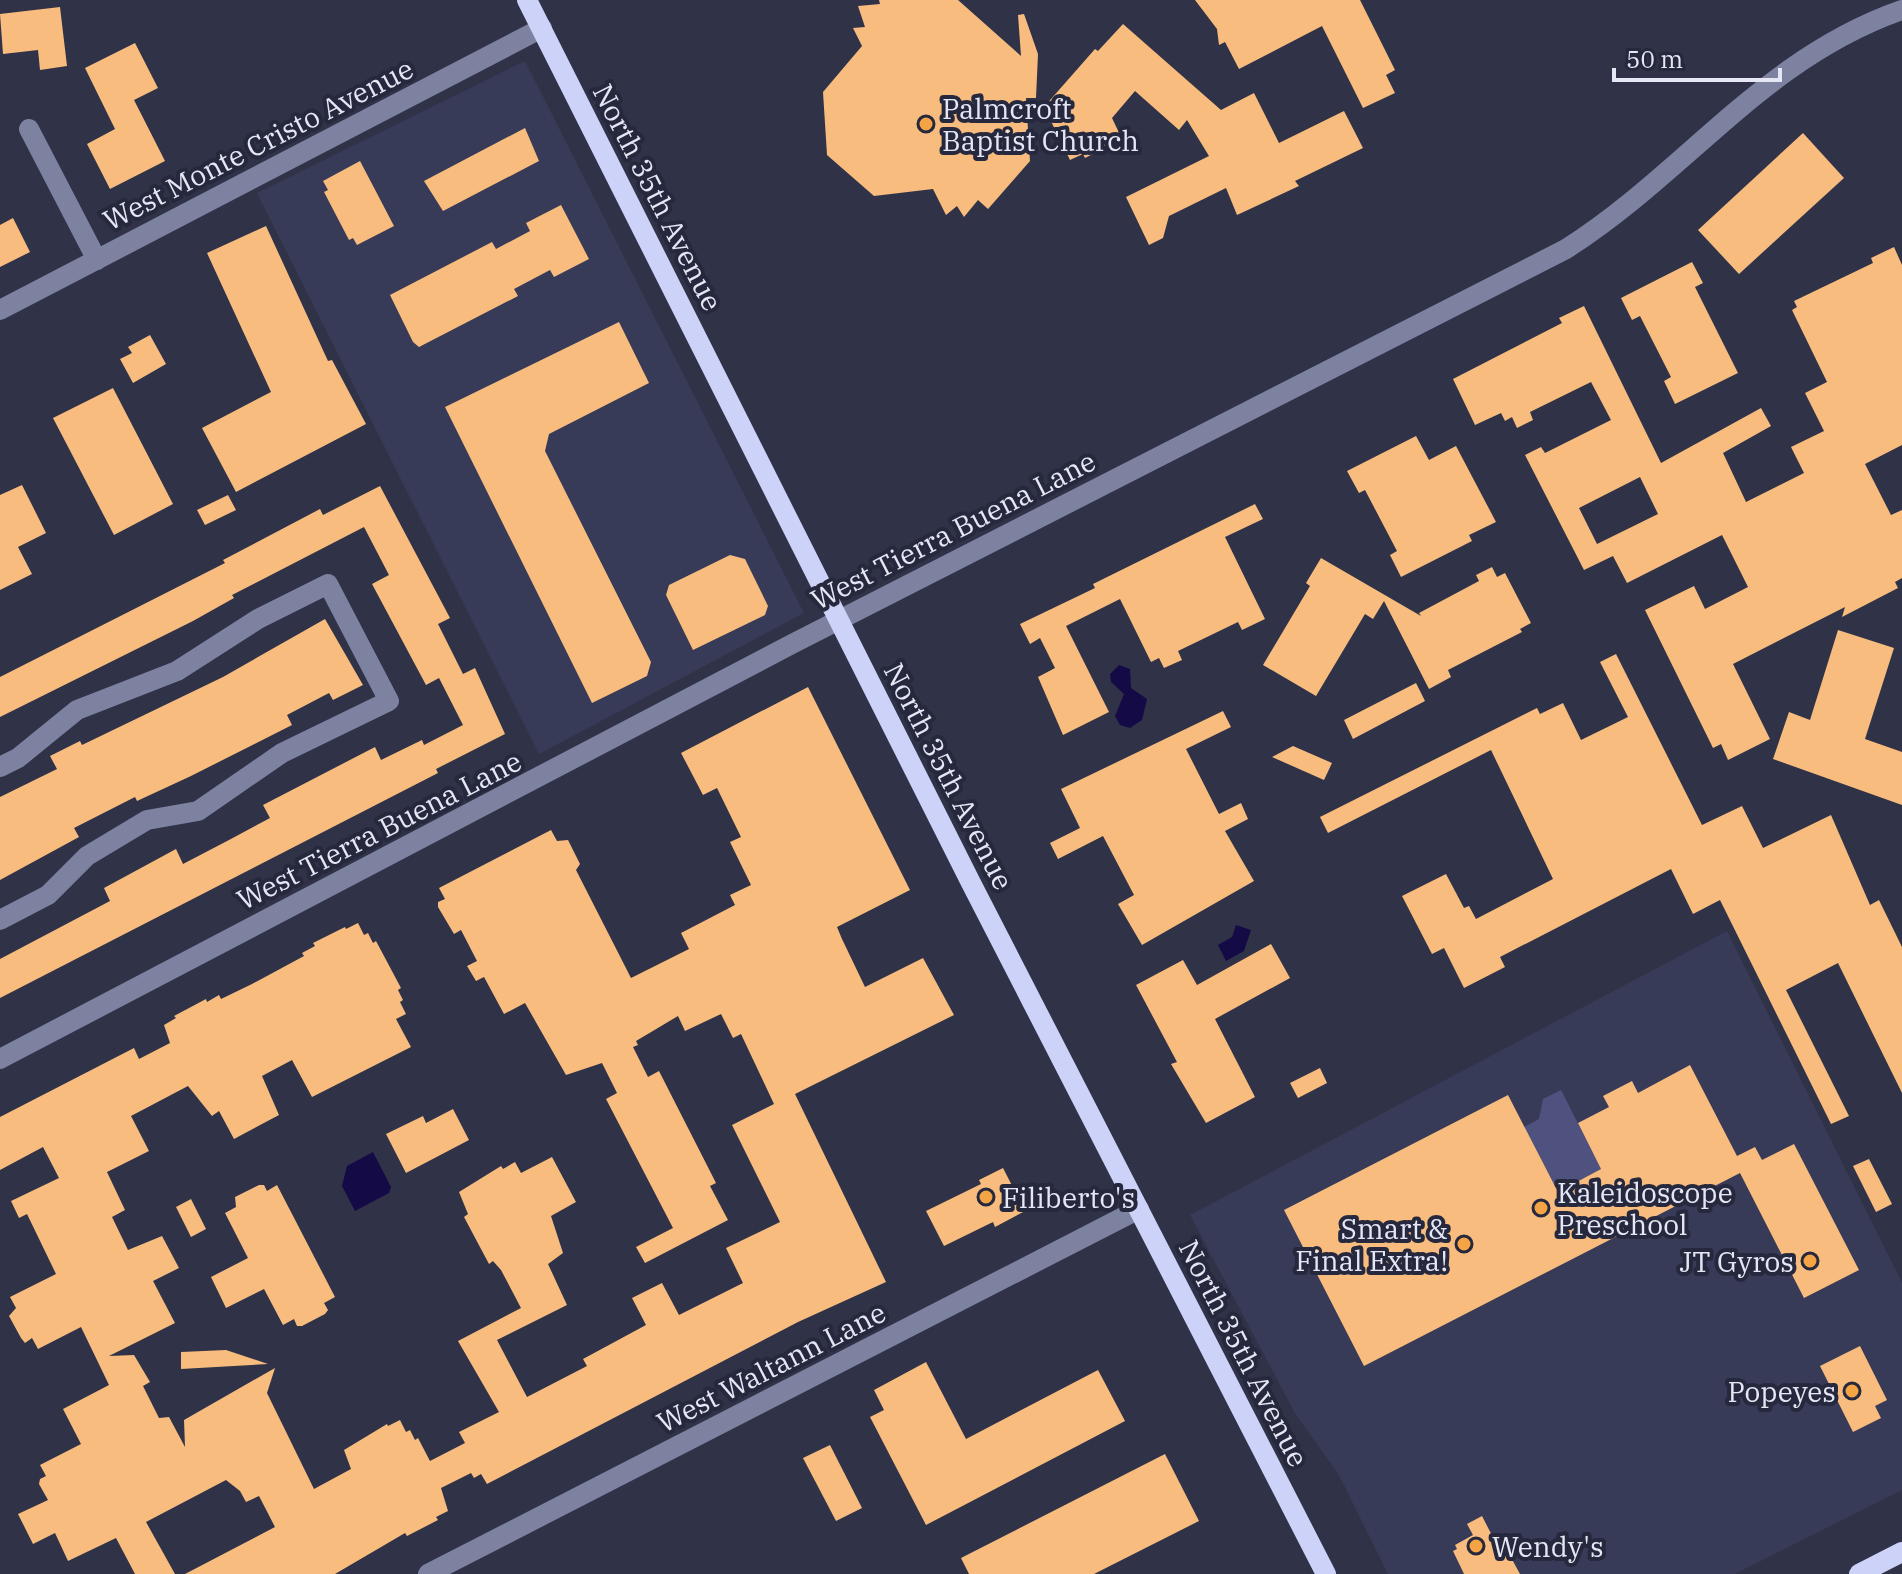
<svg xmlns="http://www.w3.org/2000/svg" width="1902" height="1574" font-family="'IBM Plex Serif',serif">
  <rect width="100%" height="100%" fill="#303248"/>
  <g fill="#383b57">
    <path d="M525 61 804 613 539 754 257 193Z"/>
    <path d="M1727 931 1902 1283V1490L1735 1574H1388L1339 1475 1296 1415 1190 1215Z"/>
  </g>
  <path fill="#4f527f" d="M1561 1090 1601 1169 1558 1192 1524 1127 1539 1119 1543 1099Z"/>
  <g fill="#140a46">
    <path d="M1119 665 1130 669 1131 688 1147 699 1142 720 1130 728 1120 725 1115 716 1124 694 1111 682 1110 674Z"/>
    <path d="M1236 925 1251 930 1244 951 1226 961 1218 945 1232 937Z"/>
    <path d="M373 1152 391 1187 389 1193 355 1211 342 1186 347 1166Z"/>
  </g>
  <g fill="#f8bd7e" fill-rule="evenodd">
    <path d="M879 0H958L1021 56 1018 15 1024 14 1038 54 1036 98H1026L1030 161 988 209 978 200 964 217 957 206 946 215 933 189 874 196 827 155 823 92 862 46 853 28 865 27 858 6 880 4Z"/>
    <path d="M1195 0H1360L1395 70 1386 75 1395 93 1363 108 1322 26 1239 69 1225 42 1219 45 1217 29Z"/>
    <path d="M60 7 67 66 40 70 38 50 3 54 0 14Z"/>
    <path d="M1123 24 1221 110 1254 93 1279 143 1344 111 1363 148 1295 181 1299 186 1237 215 1226 188 1169 216 1163 238 1149 245 1126 197 1209 156 1187 120 1179 130 1135 91 1112 118 1122 139 1085 158 1083 154 1070 160 1044 107 1095 49 1098 51Z"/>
    <path d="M135 43 158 88 134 100 165 161 110 189 87 144 115 129 85 68Z"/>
    <path d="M525 128 539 161 443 211 424 181Z"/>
    <path d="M1803 133 1844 178 1739 274 1698 230Z"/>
    <path d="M360 161 394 226 357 245 353 238 349 240 324 192 328 190 323 181Z"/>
    <path d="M561 205 589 259 554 277 550 270 514 289 518 296 419 347 413 342 390 295 492 242 496 249 530 231 526 223Z"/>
    <path d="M13 218 30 252 0 267V225Z"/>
    <path d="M266 226 328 361 332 360 366 424 236 492 202 428 271 392 207 253Z"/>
    <path d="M1894 247 1902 265V445L1865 464 1891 515 1902 510V578L1895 582 1898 588 1842 617 1845 607 1733 664 1770 739 1728 760 1721 744 1713 748 1645 610 1694 586 1705 609 1748 587 1722 535 1627 583 1613 556 1584 570 1525 455 1541 447 1545 453 1611 420 1591 382 1530 412 1533 420 1517 428 1512 417 1505 421 1501 413 1475 425 1453 379 1562 323 1559 318 1584 306 1661 463 1761 408 1771 426 1723 453 1746 502 1804 473 1791 447 1824 431 1805 393 1827 382 1792 310 1797 307 1794 301 1873 263 1871 258ZM1640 477 1658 514 1597 544 1579 508Z"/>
    <path d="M1692 262 1703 283 1695 287 1738 373 1675 404 1664 381 1671 377 1640 316 1632 320 1621 298Z"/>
    <path d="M619 322 649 383 549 434 545 451 651 662 647 676 592 703 445 407Z"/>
    <path d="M150 335 166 364 133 383 120 359 132 353 128 347Z"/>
    <path d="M113 388 173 504 114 535 53 418Z"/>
    <path d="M1416 436 1429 460 1456 446 1496 522 1469 535 1472 541 1401 577 1390 555 1397 551 1365 490 1359 493 1347 471Z"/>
    <path d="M22 485 46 533 18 547 32 574 0 590V495Z"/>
    <path d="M380 486 450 618 438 624 463 674 475 668 505 734 436 769 438 773 0 998V959L110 901 104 888 176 849 183 864 229 840 270 818 263 805 375 747 381 760 422 740 424 745 463 725 439 678 426 685 372 584 389 575 364 527 232 595 234 598 193 621 0 717V677L225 563 223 560 320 509 323 515Z"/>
    <path d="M228 495 236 510 205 525 197 510Z"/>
    <path d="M1255 504 1263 519 1225 537 1265 619 1242 630 1238 622 1178 651 1182 660 1164 668 1159 658 1151 662 1120 599 1066 626 1109 712 1063 735 1038 677 1055 668 1040 638 1030 644 1020 624 1095 588 1093 584Z"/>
    <path d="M730 555 745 559 768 606 765 615 693 650 666 595 669 585Z"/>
    <path d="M1321 558 1421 616 1419 613 1479 581 1476 575 1492 567 1497 577 1505 573 1531 623 1520 629 1522 632 1448 670 1451 677 1429 689 1384 601 1373 619 1365 614 1316 696 1263 665 1310 586 1306 583Z"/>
    <path d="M325 619 363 685 333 700 329 693 287 715 292 725 191 776 137 801 135 797 74 828 79 837 0 880V797L57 769 50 756 80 741 82 745 223 677Z"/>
    <path d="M1838 630 1894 648 1865 739 1902 752V805L1773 759 1789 712 1810 720Z"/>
    <path d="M1616 654 1702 825 1742 806 1763 848 1831 815 1870 905 1879 900 1902 947V1093L1838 963 1786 990 1849 1116 1831 1124 1720 900 1693 914 1671 869 1500 957 1505 967 1464 988 1444 948 1432 954 1402 896 1446 874 1464 908 1469 906 1476 919 1553 879 1491 750 1328 833 1320 817 1537 708 1540 714 1563 703 1581 740 1628 717 1600 662Z"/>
    <path d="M1416 683 1425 701 1353 739 1344 720Z"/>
    <path d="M808 687 910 890 837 927 842 939 865 987 923 958 954 1015 795 1094 886 1282 798 1322 487 1484 481 1474 474 1478 471 1473 441 1488 448 1511 436 1517 438 1520 407 1536 405 1533 335 1574H185L275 1527 259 1496 246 1502 240 1491 226 1480 146 1522 175 1574H135L116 1538 68 1561 55 1533 33 1544 18 1514 48 1500 39 1484 40 1479 46 1476 40 1465 81 1444 63 1409 109 1385 81 1327 38 1349 32 1338 25 1343 21 1338 9 1316 16 1308 10 1297 56 1274 27 1214 19 1218 11 1201 59 1178 43 1147 0 1170V1117L134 1048 139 1059 170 1043 164 1025 176 1018 174 1016 206 999 207 1002 219 995 221 999 252 984 304 956 302 953 315 946 313 943 345 927 346 929 358 923 364 935 368 933 373 943 376 941 401 988 398 990 403 1000 400 1002 406 1014 396 1019 411 1047 312 1097 292 1060 262 1076 279 1115 234 1139 219 1111 212 1116 188 1086 131 1116 149 1151 107 1172 125 1210 112 1217 128 1250 162 1236 179 1268 153 1281 175 1323 109 1356 134 1355 150 1382 143 1386 159 1418 169 1417 185 1447 184 1420 275 1368 267 1393 314 1489 351 1469 344 1450 387 1424 388 1426 400 1420 406 1432 410 1430 415 1440 418 1438 430 1461 465 1443 459 1432 499 1412 458 1341 521 1308 501 1270 493 1261 489 1264 464 1217 468 1214 459 1192 501 1166 503 1169 515 1162 521 1173 552 1157 576 1202 551 1216 563 1253 548 1264 567 1305 497 1340 527 1397 587 1366 583 1359 646 1325 632 1298 662 1283 679 1315 743 1283 726 1248 780 1222 732 1125 774 1104 741 1034 733 1038 721 1014 685 1031 678 1016 636 1041 638 1045 633 1047 648 1077 659 1071 716 1183 710 1186 728 1220 645 1263 636 1247 673 1228 606 1099 617 1093 602 1063 566 1075 525 1003 504 1014 484 977 476 981 467 966 477 961 461 930 454 934 438 907V902L445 899 439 888 551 830 557 841 568 840 580 864 576 870 631 978 689 949 681 933 735 905 730 895 751 885 730 842 741 837 717 788 703 795 681 753Z"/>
    <path d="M1223 711 1231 727 1186 749 1219 814 1241 803 1248 819 1225 831 1254 881 1142 945 1118 904 1134 895 1103 836 1058 859 1050 843 1080 828 1061 789Z"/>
    <path d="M1293 746 1332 763 1324 780 1272 757Z"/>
    <path d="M1271 944 1290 978 1215 1019 1255 1097 1206 1123 1171 1064 1177 1062 1136 985 1183 960 1197 985Z"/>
    <path d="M1690 1065 1737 1156 1755 1147 1762 1160 1794 1144 1859 1270 1804 1298 1740 1173 1364 1366 1284 1210 1508 1095 1558 1192 1601 1169 1578 1123 1609 1107 1603 1096 1632 1081 1638 1093Z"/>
    <path d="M1320 1068 1327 1083 1298 1098 1290 1083Z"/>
    <path d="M453 1109 469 1140 406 1173 386 1134 423 1116 426 1123Z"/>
    <path d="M1869 1159 1892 1204 1876 1212 1853 1166Z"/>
    <path d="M1003 1168 1025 1211 995 1227 993 1222 944 1246 926 1211 981 1184 979 1180Z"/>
    <path d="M259 1185H264L267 1191 277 1185 335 1297 324 1303 328 1310 325 1314 302 1326H297L294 1319 283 1325 264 1289 226 1308 211 1277 248 1258 225 1213 236 1207 235 1197Z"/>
    <path d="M191 1199 206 1229 191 1237 176 1207Z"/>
    <path d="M1860 1346 1887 1400 1875 1406 1881 1418 1853 1432 1820 1366Z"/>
    <path d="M226 1350 268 1364 181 1369V1352Z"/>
    <path d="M926 1362 966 1439 1098 1370 1125 1421 926 1525 870 1417 884 1410 874 1390Z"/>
    <path d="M830 1445 862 1508 836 1521 803 1458Z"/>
    <path d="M1165 1454 1199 1521 1094 1574H969L961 1558Z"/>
    <path d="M1482 1516 1502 1555 1508 1552 1520 1574H1464L1453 1551 1457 1549 1455 1545 1473 1535 1467 1524Z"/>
  </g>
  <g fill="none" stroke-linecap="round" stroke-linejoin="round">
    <g stroke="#7e82a1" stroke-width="20">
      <path d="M29 129 97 260"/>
      <path d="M0 310 542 28"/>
      <path d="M0 767 18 758 77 710 177 671 258 619 328 584 389 701 282 753 198 811 147 820 87 856 48 895 0 920"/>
      <path d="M0 1059 792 644 1566 249C1687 172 1762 59 1902 10"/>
      <path d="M428 1574 1139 1209"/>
    </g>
    <g stroke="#cdd2f8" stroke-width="20">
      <path d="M527 0 970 881 1326 1574"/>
      <path d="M1859 1574 1902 1552"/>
    </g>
  </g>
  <g fill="#f4a444" stroke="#26283d" stroke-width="3">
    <circle cx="926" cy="124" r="8"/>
    <circle cx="986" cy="1197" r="8"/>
    <circle cx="1541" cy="1208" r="8"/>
    <circle cx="1464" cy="1244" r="8"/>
    <circle cx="1810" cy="1261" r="8"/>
    <circle cx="1852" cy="1391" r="8"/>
    <circle cx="1476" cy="1546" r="8"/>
  </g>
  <g text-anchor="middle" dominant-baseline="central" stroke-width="8" stroke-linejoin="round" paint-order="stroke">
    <g font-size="28" fill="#e5e7f5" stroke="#26283d" text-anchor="start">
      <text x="942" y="108">Palmcroft<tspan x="942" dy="32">Baptist Church</tspan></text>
      <text x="1557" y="1192">Kaleidoscope<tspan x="1557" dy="32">Preschool</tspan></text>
      <text x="1002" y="1197">Filiberto's</text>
      <text x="1448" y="1228" text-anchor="end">Smart &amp;<tspan x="1448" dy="32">Final Extra!</tspan></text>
      <text x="1794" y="1261" text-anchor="end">JT Gyros</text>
      <text x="1836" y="1391" text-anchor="end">Popeyes</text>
      <text x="1492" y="1546">Wendy's</text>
    </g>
    <g font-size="28" fill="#e5e7f5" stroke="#26283d">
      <text transform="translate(258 144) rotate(-27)">West Monte Cristo Avenue</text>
      <text transform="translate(658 197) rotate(63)">North 35th Avenue</text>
      <text transform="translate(953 530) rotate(-27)">West Tierra Buena Lane</text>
      <text transform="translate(949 776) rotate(63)">North 35th Avenue</text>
      <text transform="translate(379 830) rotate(-27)">West Tierra Buena Lane</text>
      <text transform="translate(1244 1353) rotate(63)">North 35th Avenue</text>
      <text transform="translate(771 1367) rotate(-27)">West Waltann Lane</text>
    </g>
  </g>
  <path d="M1614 68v12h166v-12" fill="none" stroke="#e5e7f5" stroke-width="4"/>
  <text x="1626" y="68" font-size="24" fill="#e5e7f5" stroke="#26283d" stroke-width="6" paint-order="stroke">50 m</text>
</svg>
